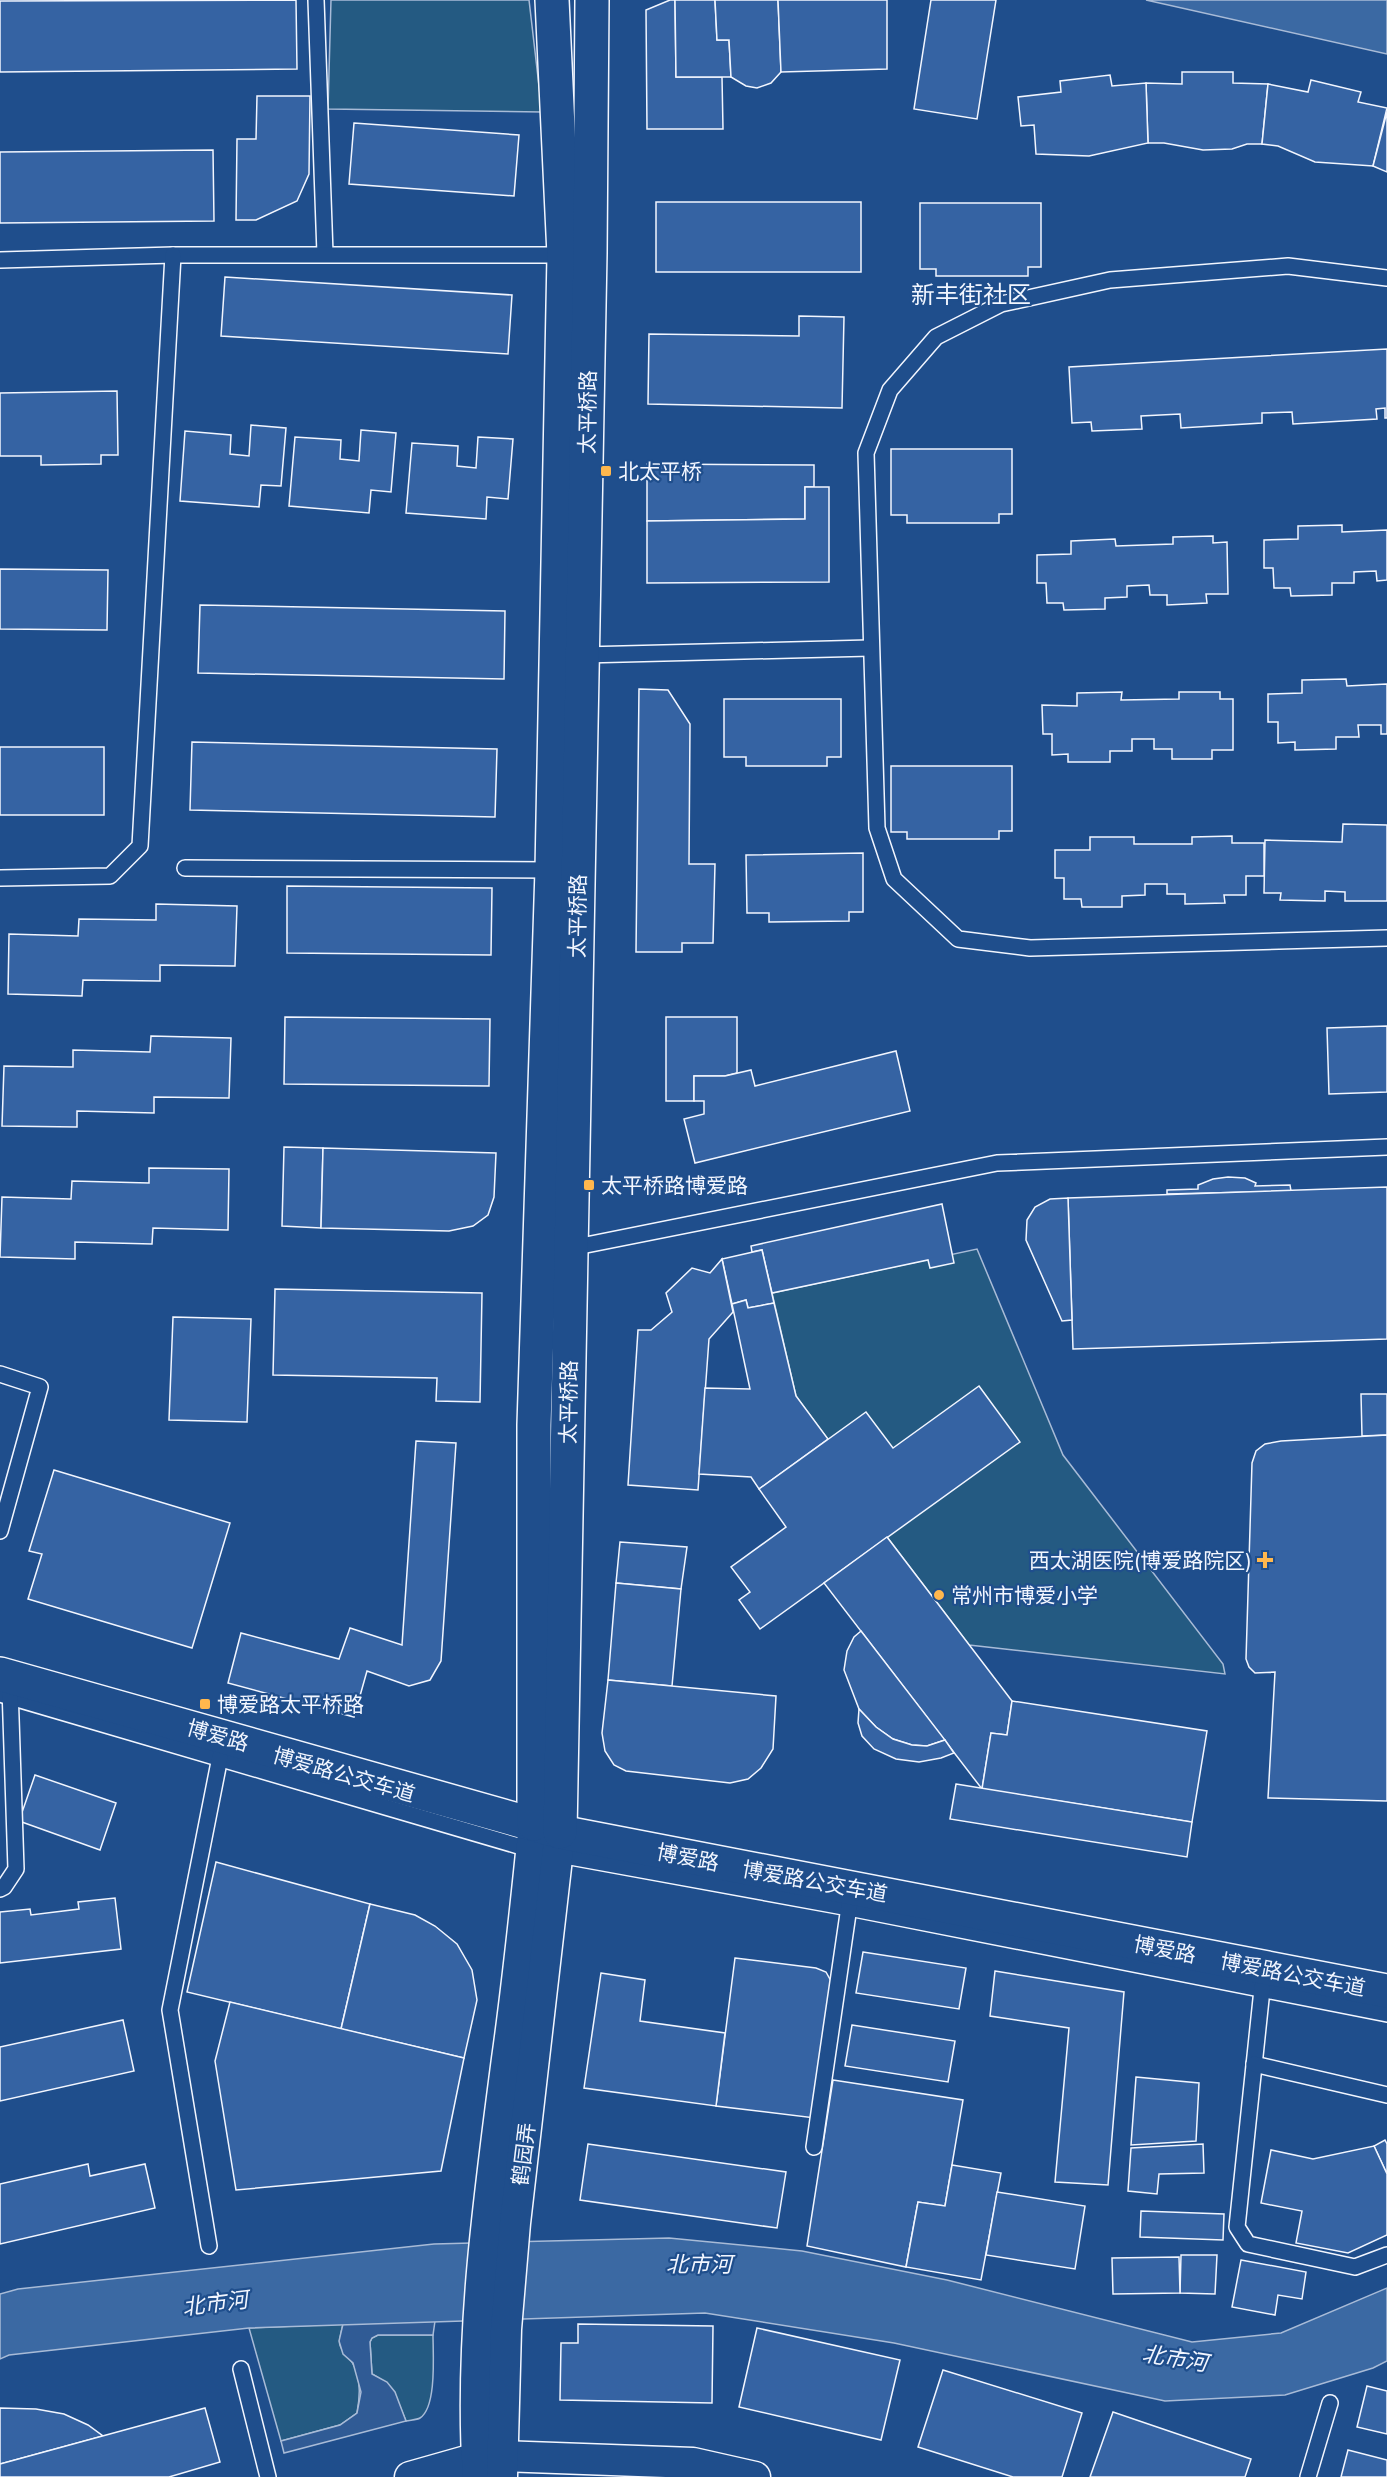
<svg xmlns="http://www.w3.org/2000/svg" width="1387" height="2477" font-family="Mulish,'Noto Sans SC',sans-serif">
  <rect width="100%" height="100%" fill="#1f4e8c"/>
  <g fill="#245a82" stroke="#a8bbd7" stroke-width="1.5">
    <path d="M331 0H529L542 112 328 109Z"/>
    <path d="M977 1249 1063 1455 1223 1664 1225 1674 969 1645 887 1537 895 1531 796 1396 772 1293Z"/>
    <path d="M343 2324C337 2349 338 2344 352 2362 362 2377 360 2397 357 2413L340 2425 281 2441 249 2328Z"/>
    <path d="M378 2335H433C433 2354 437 2407 420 2418 417 2420 410 2420 406 2421 397 2400 393 2385 372 2374L370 2342 372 2338Z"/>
  </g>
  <path fill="#305b95" stroke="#a8bbd7" stroke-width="1.5" d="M435 2321 433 2335H378L372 2338 370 2342 372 2374 387 2382 395 2392 406 2421 284 2453 281 2441 340 2425 357 2413 361 2392 353 2363 343 2354 339 2341 343 2324Z"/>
  <g fill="#3b69a3" stroke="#a8bbd7" stroke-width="1.5">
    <path d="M1146 0H1387V54Z"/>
    <path d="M669 2238 802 2251 947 2280 1192 2342 1281 2333 1387 2288V2361L1373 2368 1285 2395 1165 2401 894 2343 705 2313 249 2328 9 2355 0 2359V2294L18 2289 434 2244Z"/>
  </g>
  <g fill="#3563a3" stroke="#f2f6ff" stroke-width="1.5">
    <path d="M296 0 297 69 0 72V1Z"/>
    <path d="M670 0H675L676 77H722L723 129H647L646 10Z"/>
    <path d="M675 0H715L717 40H729L731 77H676Z"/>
    <path d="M715 0H778L781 72 771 83 757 88 746 86 731 77 729 40H717Z"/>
    <path d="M778 0H887V69L781 72Z"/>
    <path d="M931 0H996L977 119 914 109Z"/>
    <path d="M1182 72H1233V83L1268 84 1262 144H1247L1232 149 1203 150 1164 143H1148L1146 83 1182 84Z"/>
    <path d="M1110 75 1112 86 1146 83 1148 143 1089 156 1036 154 1034 125 1021 126 1018 97 1061 92 1060 81Z"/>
    <path d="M1311 80 1361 92 1358 102 1387 108 1373 166 1315 162 1278 146 1262 144 1268 84 1308 92Z"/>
    <path d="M257 96H310L309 174 297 201 256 220H236L237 139H256Z"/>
    <path d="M1387 112V172L1373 166Z"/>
    <path d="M354 123 519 135 514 196 349 184Z"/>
    <path d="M213 150 214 221 0 223V152Z"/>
    <rect x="656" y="202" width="205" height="70"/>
    <path d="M920 203H1041V267H1028V276H936V269H920Z"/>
    <path d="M225 277 512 295 508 354 221 336Z"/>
    <path d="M799 316 844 317 842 408 648 404 649 334 799 336Z"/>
    <path d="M1387 349V418H1385V408L1376 409 1377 419 1293 424 1292 412 1262 413V423L1181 428 1180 414 1141 416 1142 429 1092 431 1091 422 1072 423 1069 367Z"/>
    <path d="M117 391 118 455H101V464L41 465V456H0V393Z"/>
    <path d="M251 425 286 428 281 486 261 485 259 507 180 501 185 431 231 435 230 454 249 456Z"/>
    <path d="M361 430 396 433 391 492 371 490 369 513 289 506 295 437 341 440 340 459 359 461Z"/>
    <path d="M478 437 513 439 508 499 487 497 486 519 406 513 412 443 458 446 457 466 476 468Z"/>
    <path d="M891 449H1012V514H999V523H907V515H891Z"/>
    <path d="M647 464 814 465V487H805V519L647 521Z"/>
    <path d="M805 487H829V582L647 583V521L805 519Z"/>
    <path d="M1342 525V532L1387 530V580L1377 581 1376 571 1354 572V583H1332V595L1291 596 1290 588H1274L1273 568H1264V540L1298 539V526Z"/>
    <path d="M1213 536V543L1227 542 1228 594H1206L1207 603 1167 605V595H1150L1149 585 1127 586V597L1105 598V609L1064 610 1063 603H1047L1046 583H1037V555L1071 554V541L1115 539 1116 546 1173 544V537Z"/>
    <path d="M0 569 108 570 107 630 0 629Z"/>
    <path d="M200 605 505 611 504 679 198 673Z"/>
    <path d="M1346 679 1347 686 1387 684V734H1381V725H1358L1359 737H1336V749L1295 750V742L1278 743V722H1268V694L1302 693V680Z"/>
    <path d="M639 689 668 690 690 724 689 864H715L713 943H682V952H636Z"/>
    <path d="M1122 692 1121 700 1179 699V692H1220V699H1233V750H1212V759H1172V749H1154V739H1132V751H1110V762H1068V754L1052 755V734H1043L1042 705 1077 706V693Z"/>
    <path d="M724 699H841V757H827V766H746V757H724Z"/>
    <path d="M192 742 497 749 495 817 190 810Z"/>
    <rect x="0" y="747" width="104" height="68"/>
    <path d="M891 766H1012V831H999V839H907V832H891Z"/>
    <path d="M1343 824 1387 825V901H1345V892L1325 891V901L1280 900 1281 893H1264L1265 840 1342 842Z"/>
    <path d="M1232 836V843H1264V876H1246V895H1224L1225 903 1185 904V894H1167V884H1145V895L1122 896V907H1082L1081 899H1064V878H1055V850H1090V837H1134V844H1192V837Z"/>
    <path d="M863 853V912H849V921L769 922V913H747L746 855Z"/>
    <path d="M287 886 492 888 491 955 287 953Z"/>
    <path d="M156 904 237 906 235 966 160 965V981L83 980 82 996 8 994 9 934 78 936 79 919 156 920Z"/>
    <path d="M285 1017 490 1019 489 1086 284 1084Z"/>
    <path d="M666 1017H737V1073L725 1076H694V1101H666Z"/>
    <path d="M1387 1026V1092L1329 1094 1327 1028Z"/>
    <path d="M151 1036 231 1038 229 1098 154 1097V1113L77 1111V1127L2 1126 4 1066 73 1067V1050L150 1052Z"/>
    <path d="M896 1051 910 1111 695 1163 684 1119 704 1114V1101H694V1076H725L751 1070 755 1086Z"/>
    <path d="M284 1147 323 1148 321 1228 282 1226Z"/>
    <path d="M323 1148 496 1153 494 1197 488 1215 473 1226 449 1231 321 1228Z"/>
    <path d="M149 1168 229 1169 228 1230 153 1228 152 1244 75 1242V1259L0 1257 2 1197 71 1199 72 1181 149 1183Z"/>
    <path d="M1228 1177 1245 1178 1256 1183 1255 1186 1290 1185 1291 1191 1167 1194V1190L1198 1189V1185L1213 1179Z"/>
    <path d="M1387 1187V1339L1073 1349 1068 1198Z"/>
    <path d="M1068 1198 1072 1320 1062 1321 1026 1240 1027 1220 1035 1207 1050 1199Z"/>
    <path d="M942 1204 954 1263 930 1268 928 1260 772 1293 762 1250 752 1252 751 1246Z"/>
    <path d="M762 1250 774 1303 748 1308 746 1300 732 1304 722 1259Z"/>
    <path d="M722 1259 733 1312 709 1339 698 1490 628 1485 638 1330H651L672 1312 666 1293 692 1268 710 1273Z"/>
    <path d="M275 1289 482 1293 480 1402 436 1401 437 1378 273 1375Z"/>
    <path d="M746 1300 748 1308 774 1303 796 1396 828 1439 759 1489 751 1477 699 1474 705 1388 750 1389 732 1304Z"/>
    <path d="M173 1317 251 1319 247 1422 169 1420Z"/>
    <path d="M979 1386 1020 1442 760 1629 739 1600 750 1592 731 1567 786 1527 759 1489 866 1412 893 1448Z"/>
    <path d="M1361 1394H1387V1435L1362 1436Z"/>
    <path d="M1387 1435V1801L1268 1798 1275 1672 1255 1673 1249 1667 1246 1659 1252 1463 1256 1451 1265 1444 1281 1441Z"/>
    <path d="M416 1441 456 1443 441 1661 430 1680 409 1686 367 1671 354 1717 228 1683 241 1633 339 1659 350 1628 402 1645Z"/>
    <path d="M54 1470 230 1523 192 1648 28 1599 42 1554 29 1551Z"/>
    <path d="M887 1537 1012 1701 1007 1735 991 1733 982 1789 824 1583Z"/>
    <path d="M620 1542 687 1547 681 1589 616 1583Z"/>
    <path d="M616 1583 681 1589 672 1686 608 1680Z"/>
    <path d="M861 1631 945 1740 927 1746 912 1745 893 1739 876 1727 859 1709 844 1670 847 1651 854 1637Z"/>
    <path d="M608 1680 776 1696 773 1749 761 1768 748 1779 730 1783 626 1771 614 1765 605 1751 602 1733Z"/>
    <path d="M1012 1701 1207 1731 1192 1822 982 1789 991 1733 1007 1735Z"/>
    <path d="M859 1709 876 1727 893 1739 912 1745 927 1746 945 1740 954 1753 941 1758 919 1762 896 1759 874 1749 862 1736 858 1723Z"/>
    <path d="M35 1775 116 1803 100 1850 19 1821Z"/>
    <path d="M956 1784 1192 1822 1187 1857 950 1819Z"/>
    <path d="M216 1862 370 1904 341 2029 187 1992Z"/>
    <path d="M115 1898 121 1949 0 1963V1912L30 1909 31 1915 79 1909 78 1902Z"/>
    <path d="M370 1904 415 1915 435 1926 457 1944 472 1970 477 2000 464 2058 341 2029Z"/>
    <path d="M863 1952 966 1968 959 2009 856 1993Z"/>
    <path d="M735 1958 816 1968 826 1972 832 1983 815 2118 716 2106Z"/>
    <path d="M995 1971 1124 1992 1108 2185 1055 2182 1069 2028 990 2016Z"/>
    <path d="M601 1973 645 1980 640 2021 725 2033 716 2106 584 2088Z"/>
    <path d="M230 2002 464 2058 441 2171 236 2190 215 2061Z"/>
    <path d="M123 2020 134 2071 0 2101V2047Z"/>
    <path d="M852 2025 955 2041 948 2082 845 2066Z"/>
    <path d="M1136 2077 1199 2083 1196 2141 1131 2145Z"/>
    <path d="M833 2080 963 2100 945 2206 918 2202 906 2267 807 2246Z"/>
    <path d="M1385 2140 1387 2144V2174L1374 2146Z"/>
    <path d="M588 2144 786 2172 777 2228 580 2200Z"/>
    <path d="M1203 2144 1204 2173 1159 2174 1157 2194 1128 2191 1131 2148Z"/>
    <path d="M1374 2146 1387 2174V2235L1348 2253 1296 2243 1302 2211 1261 2203 1271 2150 1313 2159Z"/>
    <path d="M88 2164 90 2176 145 2164 155 2208 0 2244V2184Z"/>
    <path d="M952 2165 1001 2173 981 2280 906 2267 918 2202 945 2206Z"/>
    <path d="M997 2192 1085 2206 1075 2269 986 2255Z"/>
    <path d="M1141 2211 1224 2214 1223 2240 1140 2237Z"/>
    <path d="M1181 2255H1217L1215 2294 1180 2293Z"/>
    <path d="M1179 2257 1180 2293 1113 2294 1112 2258Z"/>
    <path d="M1241 2260 1306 2272 1302 2299 1278 2295 1275 2315 1232 2307Z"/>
    <path d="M578 2324 713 2326 712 2403 560 2400 561 2343H578Z"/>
    <path d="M757 2328 900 2360 881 2440 739 2407Z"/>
    <path d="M943 2370 1082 2413 1062 2477H1013L918 2447Z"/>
    <path d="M1367 2386 1387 2391V2434L1357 2427Z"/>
    <path d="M0 2408 36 2409 64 2414 88 2425 103 2436 0 2464Z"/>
    <path d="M205 2408 220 2462 169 2477H0V2464Z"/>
    <path d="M1113 2412 1251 2459 1245 2477H1090Z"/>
    <path d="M1348 2450 1387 2460V2477H1341Z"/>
  </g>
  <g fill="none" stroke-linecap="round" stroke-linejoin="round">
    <g stroke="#f2f6ff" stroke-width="18">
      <g id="service">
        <path d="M316 0 325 254"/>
        <path d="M0 260 173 255H564"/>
        <path d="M1387 278 1288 266 1110 280 1001 304 936 337 890 390 866 453 877 828 894 879 958 939 1030 948 1387 938"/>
        <path d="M583 655 870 648"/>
        <path d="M185 868 552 870"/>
        <path d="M0 878 110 876 140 846 173 255"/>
        <path d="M571 1248 997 1163 1387 1147"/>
        <path d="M0 1374 40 1387 0 1531"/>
        <path d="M0 1694 532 1850 849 1908 1387 2014"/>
        <path d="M0 1889 4 1887 16 1869 10 1688"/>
        <path d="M1263 1980 1237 2227 1248 2244 1355 2267 1387 2255"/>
        <path d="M1254 2064 1387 2095"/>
        <path d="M814 2147 850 1900"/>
        <path d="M209 2246 170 2010 221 1752"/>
        <path d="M241 2369 268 2477"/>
        <path d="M1308 2477 1330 2403"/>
      </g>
    </g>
    <g stroke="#f2f6ff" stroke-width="33">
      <g id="minor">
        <path d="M410 2477 477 2458 502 2456 693 2463 755 2477"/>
        <path d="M478 2477C469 2338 489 2197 507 2059 518 1981 526 1903 534 1824"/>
        <path d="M502 2477 506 2329 515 2223 560 1832"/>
      </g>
    </g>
    <g stroke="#f2f6ff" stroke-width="36">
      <g id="secondary">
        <path d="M0 1674 560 1832 1387 1991"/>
        <path d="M534 1824V1425L552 870 564 255 552 0"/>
        <path d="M560 1832 590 253 592 0"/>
      </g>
    </g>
    <use href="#service" stroke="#1f4e8c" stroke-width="15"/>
    <use href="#minor" stroke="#1f4e8c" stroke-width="30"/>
    <use href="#secondary" stroke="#1f4e8c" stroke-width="33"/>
  </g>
  <g fill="#ffb74d" stroke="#1f4e8c" stroke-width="2">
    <rect x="600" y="465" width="12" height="12" rx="3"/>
    <rect x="583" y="1179" width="12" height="12" rx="3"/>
    <path d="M1262 1551h6v6h6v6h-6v6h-6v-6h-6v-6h6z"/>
    <circle cx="939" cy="1595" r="6"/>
    <rect x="199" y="1698" width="12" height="12" rx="3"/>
  </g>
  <g text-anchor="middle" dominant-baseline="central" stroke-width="4.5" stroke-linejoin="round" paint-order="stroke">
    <g font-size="21" fill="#f2f6ff" stroke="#1f4e8c">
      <text transform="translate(587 412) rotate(-89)">太平桥路</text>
      <text transform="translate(577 916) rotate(-89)">太平桥路</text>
      <text transform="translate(568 1402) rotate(-89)">太平桥路</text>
      <text transform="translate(218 1735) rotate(16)">博爱路</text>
      <text transform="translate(344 1774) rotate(16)">博爱路公交车道</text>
      <text transform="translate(688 1857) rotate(11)">博爱路</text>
      <text transform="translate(815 1881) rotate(10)">博爱路公交车道</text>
      <text transform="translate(1165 1949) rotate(11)">博爱路</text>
      <text transform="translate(1293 1974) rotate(11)">博爱路公交车道</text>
      <text transform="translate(523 2154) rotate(-83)">鹤园弄</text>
    </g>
    <g font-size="21" fill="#f2f6ff" stroke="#1f4e8c" text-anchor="start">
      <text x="618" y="471">北太平桥</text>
      <text x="601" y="1185">太平桥路博爱路</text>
      <text x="1252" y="1560" text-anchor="end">西太湖医院(博爱路院区)</text>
      <text x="951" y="1595">常州市博爱小学</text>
      <text x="217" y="1704">博爱路太平桥路</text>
    </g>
    <g font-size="22" font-style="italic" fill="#f2f6ff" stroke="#1f4e8c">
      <text x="699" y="2264">北市河</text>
      <text transform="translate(215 2303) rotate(-7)">北市河</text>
      <text transform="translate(1175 2358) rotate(9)">北市河</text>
    </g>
    <g font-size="24" fill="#f2f6ff" stroke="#1f4e8c">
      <text x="971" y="294">新丰街社区</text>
    </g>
  </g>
</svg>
